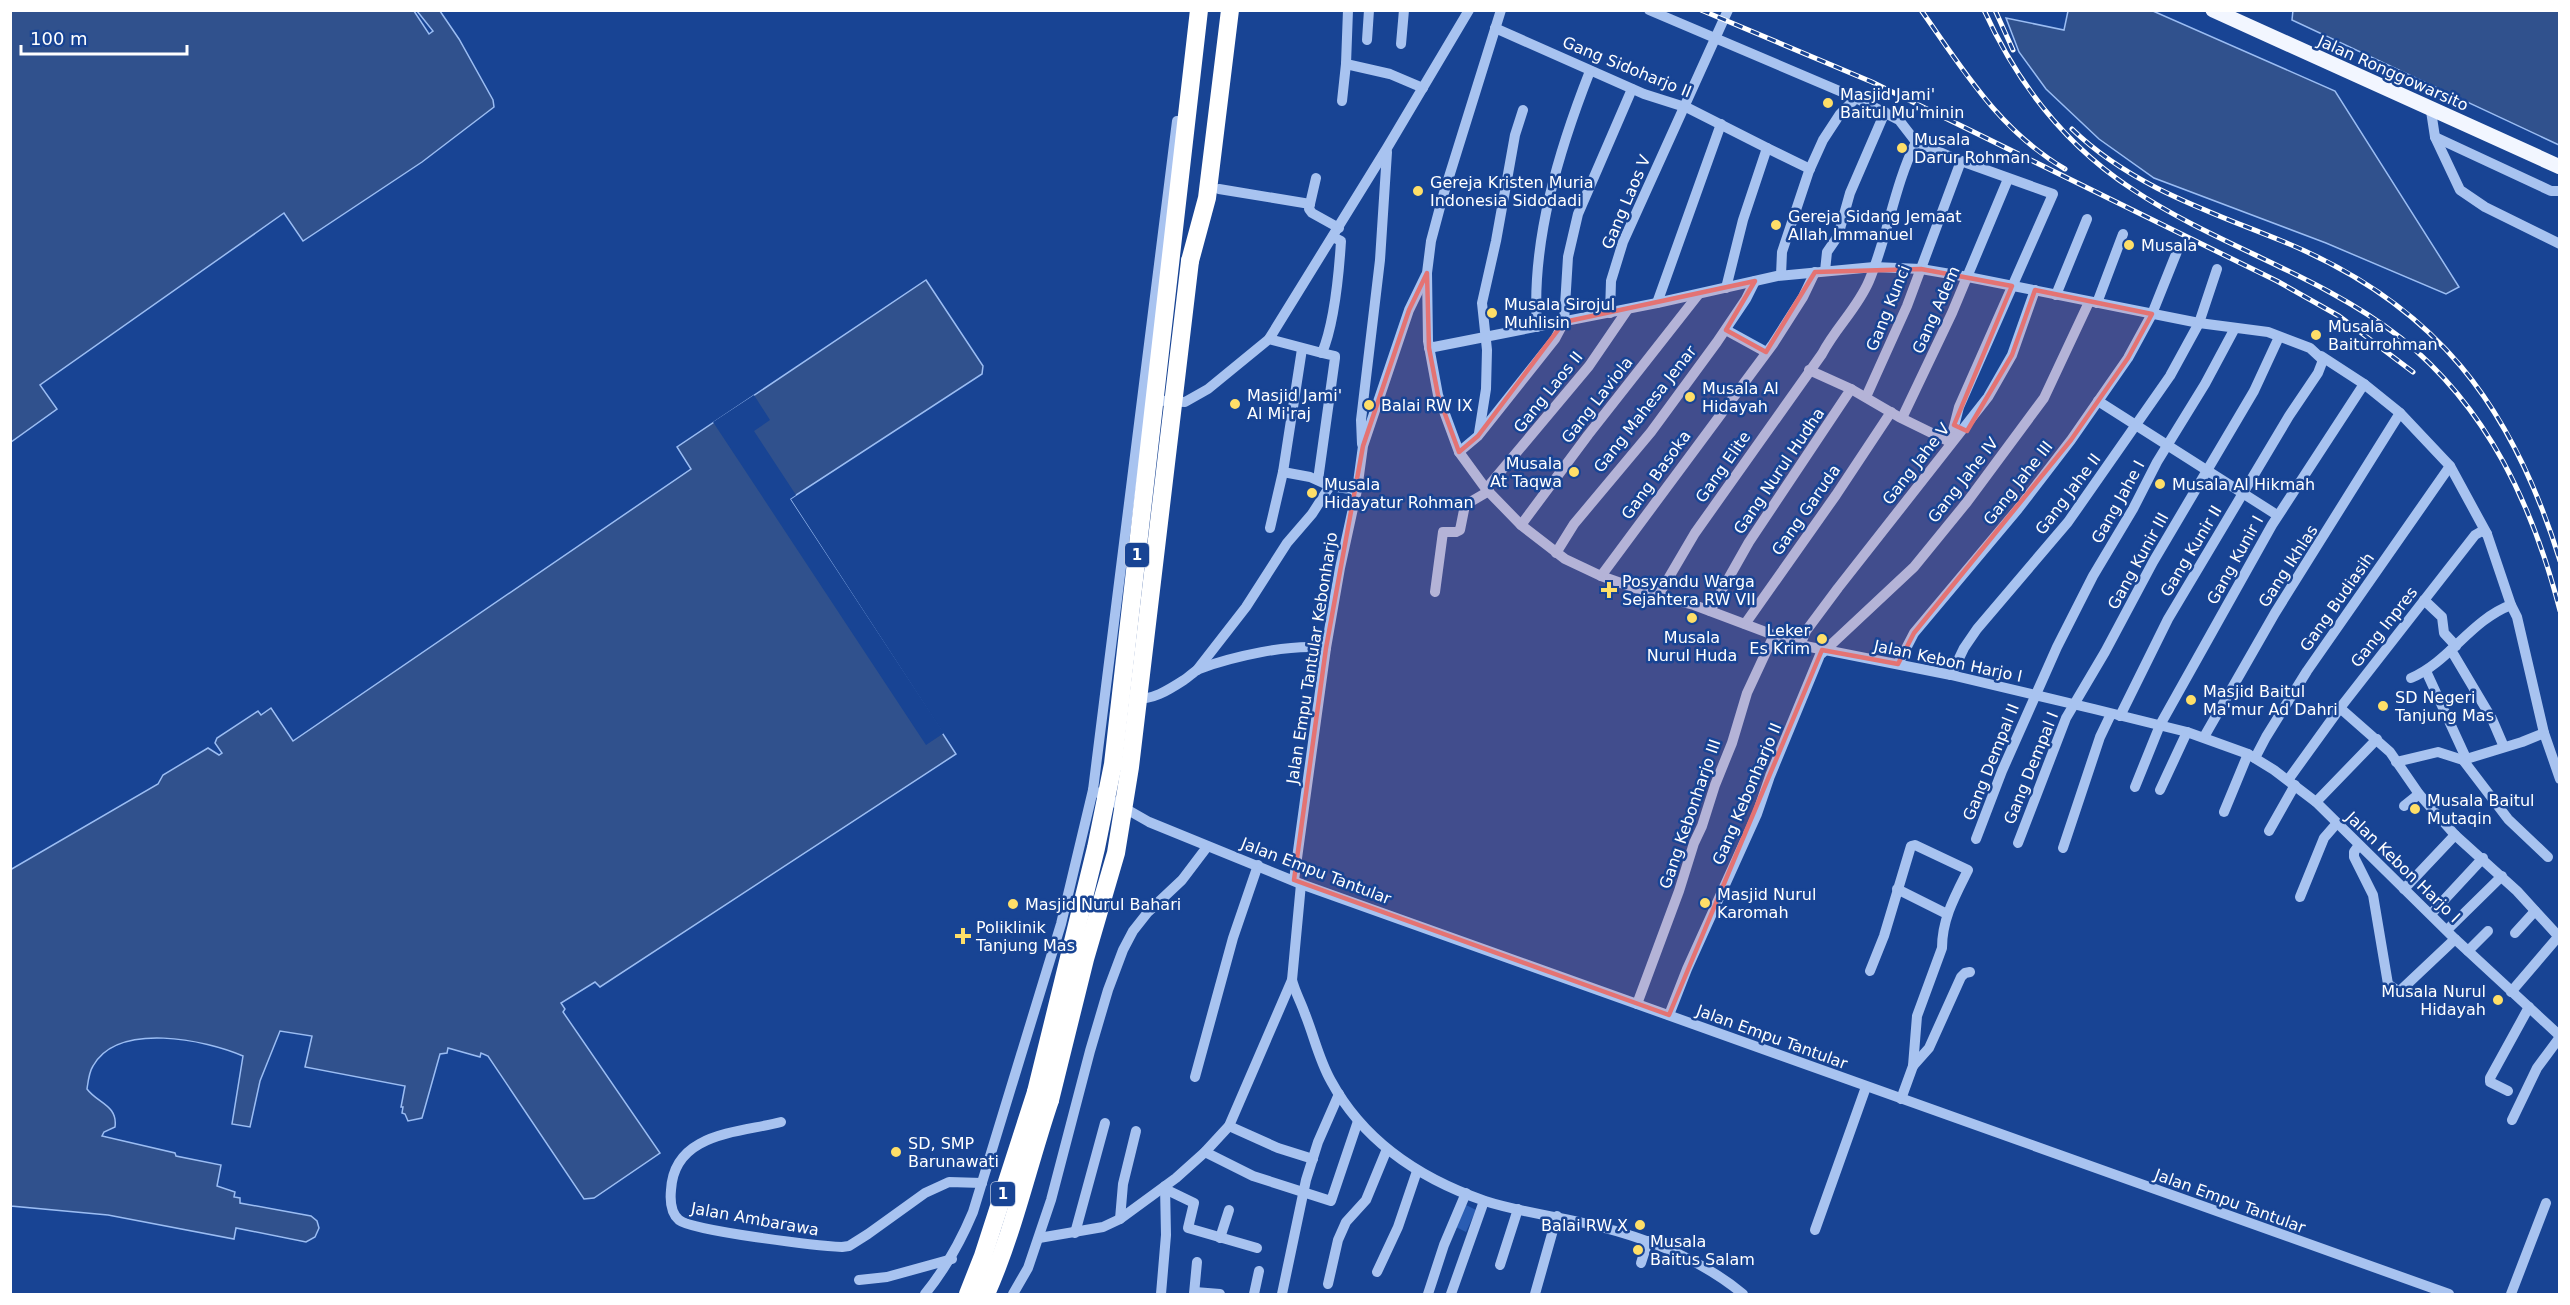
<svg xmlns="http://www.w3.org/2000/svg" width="2570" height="1305" font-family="'DejaVu Sans',sans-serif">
  <rect width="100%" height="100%" fill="#184494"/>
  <path fill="#2a5db3" d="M1464 1204 1476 1210 1466 1232 1454 1226Z"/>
  <g fill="#30518d" stroke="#9bbdf3" stroke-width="1.5">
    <path d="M11 10 414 11 429 34 433 31 417 11H440L459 39 493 100 494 107 422 162 303 241 284 213 40 385 57 409 11 442Z"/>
    <path d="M2293 10 2559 11V145L2292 20Z"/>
    <path d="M2068 11H2153L2335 91 2459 287 2446 294 2326 243 2154 178 2099 139 2046 89 2019 52 2006 18 2064 30Z"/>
    <path d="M926 280 983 366 982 374 790 499 956 754 600 987 595 982 561 1003 565 1009 563 1012 660 1153 594 1198 584 1199 488 1056 481 1053 480 1057 448 1048 447 1053 440 1054 422 1118 408 1121 405 1114 402 1113 403 1107H401L405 1086 305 1067 312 1036 280 1031 260 1081 250 1127 232 1124 243 1056C206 1040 118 1021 93 1066 89 1072 88 1082 87 1089 97 1103 118 1105 115 1127L104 1132 102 1136 175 1153 176 1156 221 1165 217 1186 235 1192 234 1197 240 1198V1203L311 1216 317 1221 319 1228 315 1237 306 1242 236 1228 234 1239 108 1215 11 1206 10 870 158 784 163 775 208 748 219 755 222 753 215 743 217 738 258 711 261 715 271 708 293 741 691 469 677 447Z"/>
  </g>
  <path fill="#184494" d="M754 395 770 420 754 431 796 495 790 499 944 733 926 745 713 422Z"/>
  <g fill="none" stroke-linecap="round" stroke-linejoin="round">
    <g stroke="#a8c3f0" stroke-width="10">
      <path d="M1348 10 1346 64 1390 74 1423 88"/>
      <path d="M1501 10 1443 196 1431 241 1427 273 1428 341 1438 395 1459 452 1486 489 1521 525 1565 559 1601 576 1658 596 1694 605 1800 645 1951 675 2094 709 2187 732 2248 754 2274 770 2316 802 2455 939 2560 1036"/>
      <path d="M1649 10 1856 98 1899 120 1916 142 1961 161 2053 194 1959 407 1950 442 1899 417 1851 389"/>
      <path d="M1495 28 1644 94 1688 108 1767 148 1743 220 1726 288"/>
      <path d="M1367 40 1369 10"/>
      <path d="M1401 44 1404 10"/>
      <path d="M1342 101 1346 64"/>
      <path d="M2431 111 2435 137 2460 190 2485 207 2560 244"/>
      <path d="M2435 137 2551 191H2560"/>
      <path d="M1767 148 1810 169"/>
      <path d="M1219 189 1310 204 1316 178"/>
      <path d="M1310 204 1309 209 1312 213 1339 228"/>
      <path d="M1825 271 1827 252 1838 236 1850 193 1885 112"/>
      <path d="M1781 275 1782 252 1809 171 1823 140 1840 114 1856 98"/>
      <path d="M2056 295 2087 219"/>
      <path d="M1657 303 1721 124"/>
      <path d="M2097 303 2123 234"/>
      <path d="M1610 313 1611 281 1623 242 1728 10"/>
      <path d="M1537 327C1531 241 1559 150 1590 71"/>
      <path d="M1726 330 1766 352"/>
      <path d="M1269 339 1322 353C1334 324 1339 273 1341 241L1333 237"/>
      <path d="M1429 348 1657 303 1777 276 1874 267 1921 269 1968 277 2199 323 2268 332 2310 348 2323 360 2318 373 2289 416 2168 619 2120 716"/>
      <path d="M2321 356 2364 384 2400 413 2450 466 2487 534 2511 605 2517 617 2544 733 2560 779"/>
      <path d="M1866 397 1907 306 1961 161"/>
      <path d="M1149 400 1185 402 1208 389 1269 339 1387 148 1469 10"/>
      <path d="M2098 401 2277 515"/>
      <path d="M1902 418 1952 313 2008 179"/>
      <path d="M1479 433 1486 389 1487 350 1482 303 1496 241 1515 135 1523 110"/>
      <path d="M1362 444 1361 420 1380 260 1387 152"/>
      <path d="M1459 452 1478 436 1555 339 1564 322 1568 257 1578 214 1632 89"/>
      <path d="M1283 472 1310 477 1330 486 1357 490"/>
      <path d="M1318 480 1335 358V356L1322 353"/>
      <path d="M1486 489 1589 366 1628 309"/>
      <path d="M1521 525 1588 435 1698 295"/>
      <path d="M1270 528 1283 472 1302 349"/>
      <path d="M1556 553 1574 524 1651 432 1717 342 1746 299 1755 281"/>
      <path d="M1601 576 1773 344 1803 297 1815 272"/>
      <path d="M1435 592 1443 532H1456L1460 530 1465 505 1489 491"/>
      <path d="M1658 596 1695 533 1822 354C1836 327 1857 309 1869 281 1888 236 1894 186 1916 142"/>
      <path d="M2424 600 2442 617 2444 633 2456 646"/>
      <path d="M1710 611 1749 542 1851 389 1809 370"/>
      <path d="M1745 624 1836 495 1891 412"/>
      <path d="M1800 645 1806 631 1838 588 1988 397 2012 355 2035 290"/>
      <path d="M2451 650 2492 719 2504 747"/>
      <path d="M1898 664 1914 633 2018 509 2071 440 2128 358 2152 314 2178 249"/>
      <path d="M1197 670 1246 607 1287 543 1312 514 1330 486"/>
      <path d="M2426 671 2466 758"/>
      <path d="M1951 675 1964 648 1977 629 2068 522 2170 376 2199 323 2217 269"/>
      <path d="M2411 678C2449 662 2471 620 2511 605"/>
      <path d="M1133 699C1153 700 1167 691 1184 680 1189 677 1193 672 1199 669 1231 657 1291 643 1326 648"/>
      <path d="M2340 708 2390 752 2419 794 2455 835 2517 891 2560 938"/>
      <path d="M2544 733 2522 742 2463 760 2508 819 2548 857"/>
      <path d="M2204 737 2275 613 2400 413"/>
      <path d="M2255 758 2266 737 2307 671 2450 466"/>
      <path d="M2396 762 2438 752 2463 760"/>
      <path d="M2288 780 2340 708 2475 535 2482 531 2487 534"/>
      <path d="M2135 787 2160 725 2272 525 2364 384"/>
      <path d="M1093 790 1149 822 1301 884 2449 1294"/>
      <path d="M2160 790 2187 732"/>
      <path d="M2316 802 2377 739"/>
      <path d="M2404 806 2419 794"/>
      <path d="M2224 812 2248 754"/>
      <path d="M2269 831 2295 785"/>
      <path d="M1976 839 2002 771 2057 647 2093 576 2133 509 2157 462 2205 384 2235 328"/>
      <path d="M2018 843 2066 718 2105 652 2153 562 2254 391 2279 337"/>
      <path d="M2359 845 2354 852V857L2373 895 2388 984 2398 991 2402 989 2455 939"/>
      <path d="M2063 848 2100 737 2111 714"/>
      <path d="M1294 880 1326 648 1340 568 1357 490 1363 446 1409 310 1426 275"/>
      <path d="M1897 889 1947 914"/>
      <path d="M2404 889 2455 835"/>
      <path d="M2300 897 2324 838 2337 823"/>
      <path d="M2431 914 2483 858"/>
      <path d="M2447 930 2502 876"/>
      <path d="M2515 933 2535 911"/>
      <path d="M2468 951 2488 931"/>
      <path d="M1870 971 1884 936 1911 846 1915 845 1968 870C1955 896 1942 919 1942 948L1917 1016 1913 1066"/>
      <path d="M1292 980C1295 992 1301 1002 1305 1014 1314 1036 1319 1060 1331 1081 1364 1142 1421 1179 1485 1201 1522 1213 1563 1217 1601 1227 1652 1240 1702 1260 1743 1294"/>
      <path d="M2511 992 2558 937"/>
      <path d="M1637 1004 1679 891 1694 843 1702 826 1715 785 1732 743 1747 693 1774 635"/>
      <path d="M1669 1015 1687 969 1757 814 1770 776 1820 655 1914 567 1967 502 2044 398 2089 302"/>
      <path d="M1195 1077 1233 938 1258 865"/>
      <path d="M2508 1091 2490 1082V1078L2529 1007"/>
      <path d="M1901 1099 1913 1066 1929 1048 1961 977 1965 973 1970 972"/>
      <path d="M2512 1120 2537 1068 2560 1037"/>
      <path d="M781 1122C739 1133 674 1132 671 1190 670 1200 671 1213 679 1220 693 1231 818 1246 842 1247L849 1246 868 1234 925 1193 949 1182 982 1183"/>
      <path d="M1229 1126 1278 1148 1313 1159"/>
      <path d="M1205 1152 1253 1176 1331 1201 1358 1121"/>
      <path d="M1165 1189 1194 1203 1188 1228 1257 1248"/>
      <path d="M1120 1219 1123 1184 1136 1131"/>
      <path d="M1815 1230 1866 1087"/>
      <path d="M1075 1233 1105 1123"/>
      <path d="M1039 1238 1103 1227 1120 1219 1176 1178 1205 1152 1229 1126 1292 980 1301 884"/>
      <path d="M1220 1238 1229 1210"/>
      <path d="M1641 1263 1648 1241"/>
      <path d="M1500 1265 1518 1209"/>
      <path d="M1377 1272 1398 1227 1417 1171"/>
      <path d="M859 1280 887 1277 952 1259"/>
      <path d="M1328 1284 1338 1240 1346 1222 1366 1200 1387 1149"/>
      <path d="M1195 1292 1220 1294"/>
      <path d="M925 1294C946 1268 960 1243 973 1212L1061 924 1093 790 1177 121"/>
      <path d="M1013 1294 1028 1268 1051 1200 1090 1051 1108 990 1123 950 1133 931 1148 912 1182 880 1207 847"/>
      <path d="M1161 1294 1166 1235 1165 1186"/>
      <path d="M1194 1294 1197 1262"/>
      <path d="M1254 1294 1259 1271"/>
      <path d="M1282 1294 1306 1180 1318 1142 1339 1094"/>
      <path d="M1428 1294 1444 1245 1466 1193"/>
      <path d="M1451 1294 1484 1201"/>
      <path d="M1535 1294 1557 1216"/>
      <path d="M2511 1294 2546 1203"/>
    </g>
    <path stroke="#f2f6ff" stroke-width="15" d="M2213 10 2560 167"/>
    <g stroke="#fff" stroke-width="18">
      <path d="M1190 261 1207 198 1230 10"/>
      <path d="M968 1294 983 1256 1036 1092"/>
      <path d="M986 1294C1014 1231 1028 1165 1050 1100"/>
    </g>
    <g stroke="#fff" stroke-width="5">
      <g id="rail">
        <path d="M1701 10 1872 82 2277 281 2339 316 2413 372"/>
        <path d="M1921 10C1964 71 1999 130 2065 169"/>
        <path d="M1984 10C2017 83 2065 145 2132 189 2217 246 2319 274 2401 338 2488 408 2533 506 2560 611"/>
        <path d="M1995 10 2013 50"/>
        <path d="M2072 129C2131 186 2208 211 2282 241 2436 304 2512 405 2560 561"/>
      </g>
    </g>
    <use href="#rail" stroke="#184494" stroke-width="3" stroke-dasharray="9" stroke-linecap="butt"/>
    <g stroke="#fff" stroke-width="18">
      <path d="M1036 1092 1096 848 1113 764 1199 10"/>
      <path d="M1050 1100 1085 959 1116 853 1130 767 1190 261"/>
    </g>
  </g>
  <path fill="#e47373" fill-opacity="0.2" stroke="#e47373" stroke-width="4.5" stroke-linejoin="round" d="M1921 269 2012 286 1954 425 1967 431 2012 355 2035 290 2152 314 2128 358 2071 440 1914 633 1898 664 1822 650 1669 1015 1294 880 1326 648 1363 446 1409 310 1427 273 1429 348 1438 395 1459 452 1478 436 1564 322 1755 281 1726 330 1766 352 1815 272Z"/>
  <g fill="#ffdf68" stroke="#184494" stroke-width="2">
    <circle cx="1828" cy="103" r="6"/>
    <circle cx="1902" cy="148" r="6"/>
    <circle cx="1418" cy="191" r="6"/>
    <circle cx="1776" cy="225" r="6"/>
    <circle cx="2129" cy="245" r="6"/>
    <circle cx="1492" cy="313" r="6"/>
    <circle cx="2316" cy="335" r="6"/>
    <circle cx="1690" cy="397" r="6"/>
    <circle cx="1235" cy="404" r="6"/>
    <circle cx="1369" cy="405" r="6"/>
    <circle cx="1574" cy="472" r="6"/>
    <circle cx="2160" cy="484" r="6"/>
    <circle cx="1312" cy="493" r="6"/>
    <path d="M1606 581h6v6h6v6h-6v6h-6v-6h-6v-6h6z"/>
    <circle cx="1692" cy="618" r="6"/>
    <circle cx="1822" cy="639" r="6"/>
    <circle cx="2191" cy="700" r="6"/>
    <circle cx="2383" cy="706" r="6"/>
    <circle cx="2415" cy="809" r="6"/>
    <circle cx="1705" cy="903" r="6"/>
    <circle cx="1013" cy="904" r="6"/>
    <path d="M960 927h6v6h6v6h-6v6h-6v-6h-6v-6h6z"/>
    <circle cx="2498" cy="1000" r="6"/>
    <circle cx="896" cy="1152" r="6"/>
    <circle cx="1640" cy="1225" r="6"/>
    <circle cx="1638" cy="1250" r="6"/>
  </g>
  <g text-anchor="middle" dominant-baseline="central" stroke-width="5" stroke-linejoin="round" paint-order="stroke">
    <g fill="#184494" stroke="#bac7df" stroke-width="1.5">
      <rect x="1125" y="543" width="24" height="24" rx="4.5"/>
      <rect x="991" y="1182" width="24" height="24" rx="4.5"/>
    </g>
    <g font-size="15" font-weight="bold" fill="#fff">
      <text x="1137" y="555">1</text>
      <text x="1003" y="1194">1</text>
    </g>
    <g font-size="16" fill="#fff" stroke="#184494">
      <text transform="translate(1627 67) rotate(22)">Gang Sidoharjo II</text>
      <text transform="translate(2393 73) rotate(24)">Jalan Ronggowarsito</text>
      <text transform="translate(1626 202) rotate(-67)">Gang Laos V</text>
      <text transform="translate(1888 308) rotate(-68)">Gang Kunci</text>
      <text transform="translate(1936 310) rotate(-66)">Gang Adem</text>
      <text transform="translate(1548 392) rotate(-51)">Gang Laos II</text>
      <text transform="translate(1597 400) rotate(-52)">Gang Laviola</text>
      <text transform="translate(1645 409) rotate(-52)">Gang Mahesa Jenar</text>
      <text transform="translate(1916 464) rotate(-52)">Gang Jahe V</text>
      <text transform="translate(1723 467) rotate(-55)">Gang Elite</text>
      <text transform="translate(1779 471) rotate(-56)">Gang Nurul Hudha</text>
      <text transform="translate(1656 475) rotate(-54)">Gang Basoka</text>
      <text transform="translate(1963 480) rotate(-52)">Gang Jahe IV</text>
      <text transform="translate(2018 483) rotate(-52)">Gang Jahe III</text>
      <text transform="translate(2068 494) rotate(-53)">Gang Jahe II</text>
      <text transform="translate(2118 502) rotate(-61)">Gang Jahe I</text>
      <text transform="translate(1806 510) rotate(-55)">Gang Garuda</text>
      <text transform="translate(2191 551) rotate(-59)">Gang Kunir II</text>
      <text transform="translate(2235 560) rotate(-61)">Gang Kunir I</text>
      <text transform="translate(2138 561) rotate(-61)">Gang Kunir III</text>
      <text transform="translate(2288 566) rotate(-57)">Gang Ikhlas</text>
      <text transform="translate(2337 602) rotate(-55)">Gang Budiasih</text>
      <text transform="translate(2384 627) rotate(-52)">Gang Inpres</text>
      <text transform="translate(1312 658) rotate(-81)">Jalan Empu Tantular Kebonharjo</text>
      <text transform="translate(1948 661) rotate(12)">Jalan Kebon Harjo I</text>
      <text transform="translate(1991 762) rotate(-68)">Gang Dempal II</text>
      <text transform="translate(2031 768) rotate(-68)">Gang Dempal I</text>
      <text transform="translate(1747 794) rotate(-67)">Gang Kebonharjo II</text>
      <text transform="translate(1690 814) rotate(-71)">Gang Kebonharjo III</text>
      <text transform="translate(2403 867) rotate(44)">Jalan Kebon Harjo I</text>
      <text transform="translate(1316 871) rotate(21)">Jalan Empu Tantular</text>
      <text transform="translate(1772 1037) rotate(20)">Jalan Empu Tantular</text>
      <text transform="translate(2230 1201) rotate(20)">Jalan Empu Tantular</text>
      <text transform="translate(755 1219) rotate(10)">Jalan Ambarawa</text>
    </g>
    <g font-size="16" fill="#fff" stroke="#184494" text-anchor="start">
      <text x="1840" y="94">Masjid Jami'<tspan x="1840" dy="18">Baitul Mu'minin</tspan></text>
      <text x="1914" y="139">Musala<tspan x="1914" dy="18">Darur Rohman</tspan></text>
      <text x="1430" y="182">Gereja Kristen Muria<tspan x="1430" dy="18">Indonesia Sidodadi</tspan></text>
      <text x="1788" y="216">Gereja Sidang Jemaat<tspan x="1788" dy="18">Allah Immanuel</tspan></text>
      <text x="2141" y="245">Musala</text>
      <text x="1504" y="304">Musala Sirojul<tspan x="1504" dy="18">Muhlisin</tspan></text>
      <text x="2328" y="326">Musala<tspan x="2328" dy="18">Baiturrohman</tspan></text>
      <text x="1702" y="388">Musala Al<tspan x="1702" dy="18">Hidayah</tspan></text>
      <text x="1247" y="395">Masjid Jami'<tspan x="1247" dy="18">Al Mi'raj</tspan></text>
      <text x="1381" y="405">Balai RW IX</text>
      <text x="1562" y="463" text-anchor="end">Musala<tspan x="1562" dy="18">At Taqwa</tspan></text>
      <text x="1324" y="484">Musala<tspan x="1324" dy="18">Hidayatur Rohman</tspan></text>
      <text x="2172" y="484">Musala Al Hikmah</text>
      <text x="1622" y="581">Posyandu Warga<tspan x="1622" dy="18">Sejahtera RW VII</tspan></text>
      <text x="1810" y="630" text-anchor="end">Leker<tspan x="1810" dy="18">Es Krim</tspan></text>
      <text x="1692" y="637" text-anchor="middle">Musala<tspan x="1692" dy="18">Nurul Huda</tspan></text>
      <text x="2203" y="691">Masjid Baitul<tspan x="2203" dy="18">Ma'mur Ad Dahri</tspan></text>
      <text x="2395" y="697">SD Negeri<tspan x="2395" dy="18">Tanjung Mas</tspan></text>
      <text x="2427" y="800">Musala Baitul<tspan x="2427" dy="18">Mutaqin</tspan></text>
      <text x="1717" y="894">Masjid Nurul<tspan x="1717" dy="18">Karomah</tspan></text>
      <text x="1025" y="904">Masjid Nurul Bahari</text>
      <text x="976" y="927">Poliklinik<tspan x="976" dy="18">Tanjung Mas</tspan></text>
      <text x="2486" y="991" text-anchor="end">Musala Nurul<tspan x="2486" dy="18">Hidayah</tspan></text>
      <text x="908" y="1143">SD, SMP<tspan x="908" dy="18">Barunawati</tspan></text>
      <text x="1628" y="1225" text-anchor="end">Balai RW X</text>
      <text x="1650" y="1241">Musala<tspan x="1650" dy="18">Baitus Salam</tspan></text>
    </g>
  </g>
  <rect width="2570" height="1305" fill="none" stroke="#ffffff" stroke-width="24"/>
  <path d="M21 45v9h166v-9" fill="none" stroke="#ffffff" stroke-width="3"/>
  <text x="30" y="45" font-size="18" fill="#ffffff" stroke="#184494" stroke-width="4.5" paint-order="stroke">100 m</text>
</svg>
